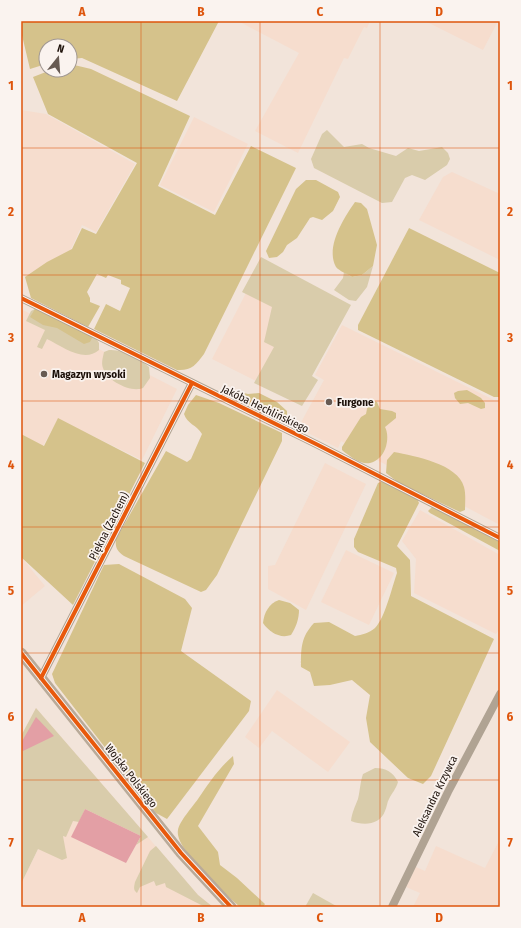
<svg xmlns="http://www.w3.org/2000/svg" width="521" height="928" font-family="'Fira Sans Condensed',sans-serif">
  <rect width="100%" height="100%" fill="#f2e4da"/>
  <g fill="#f6ddce">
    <path d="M238 21H370L367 28 364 27 348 59 344 58 298 153 255 131 299 53Z"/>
    <path d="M425 21H498L483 50Z"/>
    <path d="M21 110 46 114 135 164 96 232 82 225 52 291 21 274Z"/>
    <path d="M194 117 248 144 214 212 160 185Z"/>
    <path d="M452 172 500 194V260L419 220 443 177Z"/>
    <path d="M263 260 296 401 212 359Z"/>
    <path d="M21 309 177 389 142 460 58 419 43 446 21 435Z"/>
    <path d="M342 325 494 400H500V525L341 441 338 448 298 428 324 380 315 375Z"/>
    <path d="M325 463 366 484 306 610 268 589V566L275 565Z"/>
    <path d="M420 510 500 555V628L496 634 414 593 416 559 402 541Z"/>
    <path d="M346 550 394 573 369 625 321 602Z"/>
    <path d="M21 557 45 586 21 606Z"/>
    <path d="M277 690 350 742 328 772 272 731 259 748 245 737Z"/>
    <path d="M36 708 198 895 213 907H21V884L41 843 21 834V736Z"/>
    <path d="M500 839V907H413L420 893 406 887 416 867 425 871 436 846 485 868Z"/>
  </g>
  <g fill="#d9ccab">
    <path d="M327 130 344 147 362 144 369 148 396 156 408 148 419 151 442 147 448 153 450 159 447 165 425 180 412 175 405 178 392 202 382 203 314 168 311 159 322 134Z"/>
    <path d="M261 257 351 305 312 376 318 380 302 406 254 383 274 347 264 342 272 307 242 292Z"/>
    <path d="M373 266 367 287 356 301 349 300 334 290 343 278 344 272 352 277 362 275Z"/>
    <path d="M35 309 96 338 99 343V350C84 363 63 347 47 339L42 349 37 347 45 330 26 321 31 311Z"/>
    <path d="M109 350C123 349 139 358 149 367L150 378 143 388C131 393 107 381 103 368 101 363 103 357 104 352Z"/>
    <path d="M36 708 148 837 136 845 141 836 85 809 79 822 73 821 66 837 63 836 67 858 62 860 38 849 21 884V736Z"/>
    <path d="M375 768C386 768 393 772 398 782 396 789 392 793 389 799 387 802 387 807 385 811 380 825 364 826 351 821 352 812 355 807 358 799 360 791 360 783 363 774Z"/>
    <path d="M156 846 198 895 213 907H205L166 887 165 883 156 886 154 881 140 887 137 893C133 890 134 887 135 882L150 851Z"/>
    <path d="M313 893 338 907H305Z"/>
  </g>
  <g fill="#d5c28b">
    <path d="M21 21H219L177 101 82 58 70 59V46H46V64L30 69 21 31Z"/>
    <path d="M70 64 91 69 190 116 158 186 215 215 251 146 296 168 204 354C196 365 191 371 177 370L94 329 106 304 120 311 130 288 121 284V280L108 275 106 278 97 274 87 292 90 298V302L100 306 88 327 31 298 25 277 47 262 72 249 82 228 96 234 137 163 48 114 33 77 51 70H70Z"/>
    <path d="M306 180H316L338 192 340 197 333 211 322 220 313 217 310 218 297 238 287 245 283 252 277 257 269 258 266 251 296 189Z"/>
    <path d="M355 202 361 203 367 209 377 245 373 266 362 275 352 277C348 274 339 271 336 267 325 247 344 218 355 202Z"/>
    <path d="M409 228 500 273V397H494L358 330V325Z"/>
    <path d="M35 309 93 336 90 342 84 344 57 328 43 325 30 317Z"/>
    <path d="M228 389 248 394 259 393 277 402 287 411V417L283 423 237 399 228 392Z"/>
    <path d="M467 390 481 398 485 403V408L481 409 468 403 460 404 455 398 454 393 458 391Z"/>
    <path d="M196 395 219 403 282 433V441L217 575 206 590 201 592 124 556C117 551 115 548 116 539L166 451 187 462 191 459 202 434C197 425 187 424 184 414L188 405Z"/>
    <path d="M372 400 377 402 380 409 392 411 396 413V418L385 427C391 439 385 460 370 463 361 465 349 456 342 450V447L361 417 366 414 368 404Z"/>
    <path d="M58 418 145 463 73 605 21 557V434L44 446Z"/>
    <path d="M394 452C415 456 458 464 464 487 466 494 465 503 465 510L460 512 399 483 386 473 387 460Z"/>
    <path d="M383 481 417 498 419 503 397 546 410 560 411 596 494 639 431 776 423 784 408 778 370 742 366 718 370 695 352 680 330 685 314 686 310 672 301 667C301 648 301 637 314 623L329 622 355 636C362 635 369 633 375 628 385 618 392 587 397 573L396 568 358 552 354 547V539L378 483Z"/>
    <path d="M432 507 500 542V551L430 513 428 511Z"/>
    <path d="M119 564 185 599 192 608 181 651 251 701 249 711 167 819 156 813 55 683 52 674 104 565Z"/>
    <path d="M279 600 290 603 299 610C299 619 296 627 291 635 280 639 269 632 263 623 264 613 269 603 279 600Z"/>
    <path d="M233 756 234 764 198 826 218 852 220 865 237 878 265 904 263 907H240C226 894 174 849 178 830 179 822 193 806 198 799 209 783 218 769 233 756Z"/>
  </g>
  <g fill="#e39fa5">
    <path d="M36 717 54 736 23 751 21 749V743Z"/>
    <path d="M85 809 141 836 126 863 71 837Z"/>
  </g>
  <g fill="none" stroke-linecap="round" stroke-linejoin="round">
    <g stroke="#b0a393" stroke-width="8">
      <path d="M21 298 318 445 500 538"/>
      <path d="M41 678 192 383"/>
      <path d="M392 907 448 792 500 694"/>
    </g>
    <path stroke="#b9aa99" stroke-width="11" d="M21 653 181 853 231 907"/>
    <g stroke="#faf3ef" stroke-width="6">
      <g id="cycleway">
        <path d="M21 298 318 445 500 538"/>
        <path d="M21 653 181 853 231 907"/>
        <path d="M41 678 192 383"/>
      </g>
    </g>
    <use href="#cycleway" stroke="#e8590c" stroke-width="4"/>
  </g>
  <path fill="none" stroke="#de550c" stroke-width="1" stroke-opacity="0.55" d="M141 21V907M260 21V907M380 21V907M21 148H500M21 275H500M21 401H500M21 527H500M21 653H500M21 780H500"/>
  <g fill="#675a52" stroke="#faf3ef" stroke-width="1.5">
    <circle cx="44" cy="374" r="4"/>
    <circle cx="329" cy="402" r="4"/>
  </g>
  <g text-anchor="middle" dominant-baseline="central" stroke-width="3.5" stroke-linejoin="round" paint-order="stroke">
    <g font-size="11" font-weight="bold" fill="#1c1009" stroke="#faf3ef" text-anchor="start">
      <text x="52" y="374">Magazyn wysoki</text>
      <text x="337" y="402">Furgone</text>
    </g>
    <g font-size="11" fill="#1c1009" stroke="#faf3ef">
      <text transform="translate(265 409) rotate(26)">Jakóba Hechlińskiego</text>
      <text transform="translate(109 526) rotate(-63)">Piękna (Zachem)</text>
      <text transform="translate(131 776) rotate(52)">Wojska Polskiego</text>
      <text transform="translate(435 796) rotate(-64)">Aleksandra Krzywca</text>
    </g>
  </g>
  <rect width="521" height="928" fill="none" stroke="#faf3ef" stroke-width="44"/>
  <g transform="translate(58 58) rotate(17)"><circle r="19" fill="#faf3ef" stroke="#a19893"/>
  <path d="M0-3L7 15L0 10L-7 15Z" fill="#675a52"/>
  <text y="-6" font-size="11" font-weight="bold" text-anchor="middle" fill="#1c1009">N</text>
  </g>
  <rect x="22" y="22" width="477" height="884" fill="none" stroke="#de550c" stroke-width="1.5"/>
  <g font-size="13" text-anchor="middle" font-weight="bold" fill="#de550c">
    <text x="82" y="16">A</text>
    <text x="201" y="16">B</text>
    <text x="320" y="16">C</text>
    <text x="439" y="16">D</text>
    <text x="11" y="90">1</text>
    <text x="510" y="90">1</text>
    <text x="11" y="216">2</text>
    <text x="510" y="216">2</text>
    <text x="11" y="342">3</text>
    <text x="510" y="342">3</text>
    <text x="11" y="469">4</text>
    <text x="510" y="469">4</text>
    <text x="11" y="595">5</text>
    <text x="510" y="595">5</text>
    <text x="11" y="721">6</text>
    <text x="510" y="721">6</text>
    <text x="11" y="847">7</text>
    <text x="510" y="847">7</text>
    <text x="82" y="922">A</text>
    <text x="201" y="922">B</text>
    <text x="320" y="922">C</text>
    <text x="439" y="922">D</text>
  </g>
</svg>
